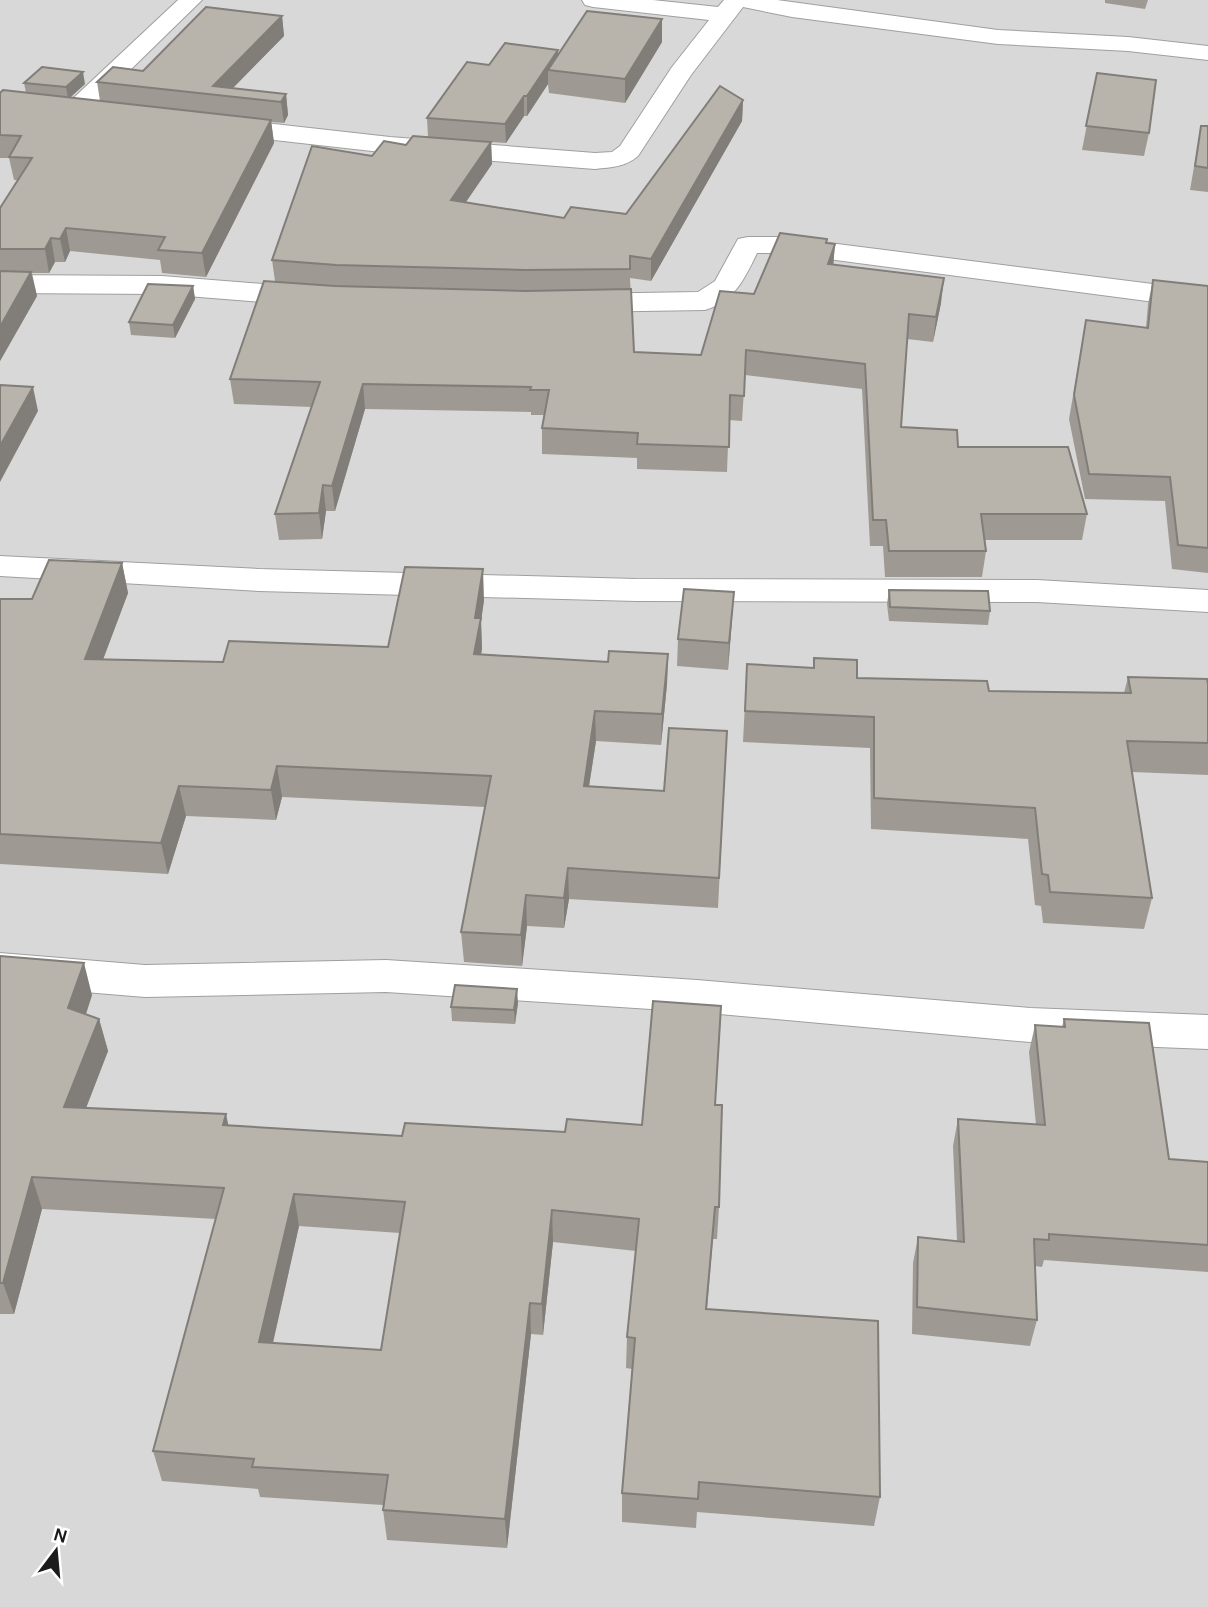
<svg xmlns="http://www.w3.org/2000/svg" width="1208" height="1607" font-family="Karla,sans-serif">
  <rect width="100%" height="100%" fill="#ebeae1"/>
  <rect fill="#d9d8d8" x="0" y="0" width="1208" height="1607"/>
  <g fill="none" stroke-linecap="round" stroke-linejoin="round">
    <g stroke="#9f9f9f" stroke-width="2">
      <g id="street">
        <path d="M178 0H202L84 115 75 117 66 115 63 110 66 105Z"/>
        <path d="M582 0H653L718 7 724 0H777L998 30 1128 37 1208 46V60L1128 51 998 44 792 17 743 7 691 75 638 156C625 167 612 167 595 169L390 153 221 134 212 131 208 126 212 121 221 118 390 137 595 153 612 152 620 146 672 67 709 20 593 7 585 5Z"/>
        <path d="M748 237H782L1208 291V309L782 253H757C745 278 734 302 705 310L579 312 569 309 565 303 569 297 579 294 698 292 715 281 738 239Z"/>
        <path d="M0 275 162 276 312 288 322 291 326 297 322 303 312 306 162 294 0 293Z"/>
        <path d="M0 556 259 569 636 579 1037 580 1208 590V612L1037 602 636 601 259 591 0 576Z"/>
        <path d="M0 953 145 965 386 960 697 980 1030 1008 1208 1015V1049L1030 1042 697 1012 386 992 145 997 0 985Z"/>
      </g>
    </g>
    <use href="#street" fill="#fff" fill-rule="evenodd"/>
  </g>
  <g fill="#9e9a93" fill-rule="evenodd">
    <path d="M1105 0H1148L1145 9 1105 3Z"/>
    <path d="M282 16 284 36 233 88 286 94 288 115 284 123 271 122 274 143 206 277 162 273 160 260 70 251 65 262H55L49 273H32L37 296 0 361V208L18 180H14L9 158H0V93H26L24 83 85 84 70 98 100 101 97 82 143 71Z"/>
    <path d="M662 42 625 103 549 93 548 84 527 116H524L506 143 491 142 492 164 466 202 564 218 626 214 743 100 742 121 651 281 630 278 634 352 701 355 754 294 827 239V243L835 244 833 265 941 303 933 342 907 339 901 427 958 447 1087 514 1082 540H984L986 551 982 577H885L883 546H870L862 389 745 375 742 421 729 420 727 472 637 469V458L542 454V428L544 415H531V412L365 409 335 511H326L322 539 279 540 275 514 312 407 234 404 230 379 275 281 272 260 372 156 428 137 427 118 489 65Z"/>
    <path d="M1097 73 1149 133 1144 156 1082 150Z"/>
    <path d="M1201 126H1208V192L1190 190Z"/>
    <path d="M1153 280 1208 286V573L1172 569 1165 501 1085 499 1069 419 1086 320 1146 328 1148 304Z"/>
    <path d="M193 286 195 299 175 338 131 335 129 322Z"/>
    <path d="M122 563 128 593 103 659 223 662 388 647 484 600 481 621 482 649 481 654 608 662 668 654 667 684 661 745 596 741 589 787 664 791 727 731 718 908 569 899 564 928 527 926 522 966 464 962 461 932 485 807 282 797 276 820 186 816 168 874 0 864V599H32Z"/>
    <path d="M889 590 990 611 988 625 889 621 887 604Z"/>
    <path d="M732 619 728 670 677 666 678 639Z"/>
    <path d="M814 658 857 678 989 691 1124 693 1128 677 1208 684V775L1132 772 1152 898 1144 929 1043 923 1041 906 1035 905 1028 839 871 829 870 748 743 742 747 664 813 668Z"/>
    <path d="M0 956 92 995 86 1014 99 1019 108 1051 86 1108 228 1125 402 1136 565 1132 642 1125 715 1105 719 1207 717 1239H713L707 1309 880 1497 874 1526 697 1512 696 1528 622 1522V1493L632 1369 626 1368 627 1337 636 1251 553 1242 543 1335 531 1334 507 1548 387 1540 383 1510V1505L260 1497 258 1489 162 1481 153 1451 216 1219 42 1209 14 1314H0ZM299 1226 400 1233 381 1350 273 1343Z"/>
    <path d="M518 1003 515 1024 452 1021 451 1007Z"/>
    <path d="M1064 1019 1169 1159 1208 1162V1272L1044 1260 1042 1267 1035 1266 1037 1320 1030 1346 912 1334 913 1263 918 1237 957 1241 953 1146 958 1119 1036 1125 1029 1052 1035 1025 1062 1027Z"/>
  </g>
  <g fill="#817d78">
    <path d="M282 16 284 36 225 96 213 86Z"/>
    <path d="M662 19V42L625 103V79Z"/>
    <path d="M558 50V69L548 70V84L527 116V96Z"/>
    <path d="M83 72 85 84 68 99 66 87Z"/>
    <path d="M286 94 288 115 284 123 281 102Z"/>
    <path d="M524 96V116L506 143 505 124Z"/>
    <path d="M743 100 742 121 651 281V259Z"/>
    <path d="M271 120 274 143 206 277 202 253Z"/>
    <path d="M491 142 492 164 452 222 451 200Z"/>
    <path d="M66 228 70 251 65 262 60 239Z"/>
    <path d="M51 238 55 262 49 273 45 249Z"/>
    <path d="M835 244 833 268 828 264Z"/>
    <path d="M31 272 37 296 0 361V327Z"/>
    <path d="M944 278 941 303 933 342 936 317Z"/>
    <path d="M193 286 195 299 175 338 173 325Z"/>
    <path d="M363 384 365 409 335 511 332 486Z"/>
    <path d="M33 387 38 411 0 482V446Z"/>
    <path d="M323 485 326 511 322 539 319 513Z"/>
    <path d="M122 563 128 593 92 689 85 659Z"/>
    <path d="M483 569 484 600 481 621 482 649 475 684 474 654 475 618Z"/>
    <path d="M734 592 732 619 728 670 729 643Z"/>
    <path d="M668 654 667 684 661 745 662 714Z"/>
    <path d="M595 711 596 741 584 817V786Z"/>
    <path d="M277 766 282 797 276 820 271 790Z"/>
    <path d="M179 786 186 816 168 874 161 843Z"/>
    <path d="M568 868 569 899 564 928V898Z"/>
    <path d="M526 895 527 926 522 966 521 935Z"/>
    <path d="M84 963 92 995 77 1041 68 1008Z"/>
    <path d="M517 989 518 1003 515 1024 514 1010Z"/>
    <path d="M99 1019 108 1051 74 1139 64 1107Z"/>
    <path d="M226 1114 233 1147 223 1125Z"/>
    <path d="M32 1177 42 1209 14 1314 3 1283Z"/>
    <path d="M294 1194 299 1226 266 1373 259 1342Z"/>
    <path d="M552 1210 553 1242 543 1335 542 1304Z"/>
    <path d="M530 1303 531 1334 507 1548 505 1519Z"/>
  </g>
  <g fill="#b8b3ab" stroke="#817d78" stroke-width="2" fill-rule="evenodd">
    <path d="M206 7 282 16 213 86 286 94 281 102 97 82 113 67 143 71Z"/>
    <path d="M587 11 662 19 625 79 548 70Z"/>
    <path d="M505 43 558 50 527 96H524L505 124 427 118 467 62 489 65Z"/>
    <path d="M42 67 83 72 66 87 24 83Z"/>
    <path d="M1097 73 1156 80 1149 133 1086 126Z"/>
    <path d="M720 86 743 100 651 259 630 256V269L525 270 336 265 272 260 312 146 372 156 384 141 406 145 413 136 491 142 451 200 564 218 571 207 626 214Z"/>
    <path d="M3 90 271 120 202 253 158 250 165 237 66 228 60 239 51 238 45 249H0V208L32 158 9 157 21 136 0 135V93Z"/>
    <path d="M1201 126H1208V168L1195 166Z"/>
    <path d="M780 233 827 239 826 243 835 244 828 264 944 278 936 317 909 314 901 427 957 430 958 447H1068L1087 514H981L986 551H889L886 520H873L865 364 746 350 744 396 730 395 729 447 637 444 638 433 542 428 549 390H530L531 387 363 384 332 486 323 485 319 513 275 514 320 382 230 379 264 281 335 286 525 291 631 289 634 352 701 355 720 291 754 294Z"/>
    <path d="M0 271 31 272 0 327Z"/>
    <path d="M1153 280 1208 286V548L1178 545 1170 477 1089 474 1074 395 1086 320 1148 328Z"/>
    <path d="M148 284 193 286 173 325 129 322Z"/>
    <path d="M0 385 33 387 0 446Z"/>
    <path d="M49 560 122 563 85 659 223 662 229 641 388 647 405 567 483 569 475 618H481L474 654 608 662 609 651 668 654 662 714 595 711 584 786 664 791 669 728 727 731 719 878 568 868 564 898 526 895 521 935 461 932 491 776 277 766 271 790 179 786 161 843 0 834V599H32Z"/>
    <path d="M684 589 734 592 729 643 678 639Z"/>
    <path d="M889 590 988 591 990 611 890 607Z"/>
    <path d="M814 658 857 660V678L987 681 989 691 1131 693 1128 677 1207 679 1208 684V743L1127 741 1152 898 1050 892 1048 875 1042 874 1035 808 874 798V717L745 711 747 664 814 668Z"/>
    <path d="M0 956 84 963 68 1008 99 1019 64 1107 226 1114 223 1125 402 1136 405 1123 565 1132 567 1119 642 1125 653 1001 721 1006 715 1105H722L719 1207H715L706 1309 878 1321 880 1497 699 1482 698 1499 622 1493 635 1338 627 1337 639 1219 552 1210 542 1304 530 1303 505 1519 383 1510 388 1475 252 1467 254 1459 153 1451 224 1188 32 1177 3 1283H0ZM294 1194 405 1202 381 1350 259 1342Z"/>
    <path d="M455 985 517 989 514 1010 451 1007Z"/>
    <path d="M1064 1019 1149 1023 1169 1159 1208 1162V1245L1049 1234V1240L1034 1239 1037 1320 917 1307 918 1237 964 1242 958 1119 1045 1125 1035 1025 1065 1027Z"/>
  </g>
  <g transform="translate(56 1551) rotate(16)" stroke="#ffffff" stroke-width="5" paint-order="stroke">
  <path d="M0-5L12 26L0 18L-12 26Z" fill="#1b1b1b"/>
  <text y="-10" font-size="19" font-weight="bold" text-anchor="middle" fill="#1b1b1b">N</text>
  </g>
</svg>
